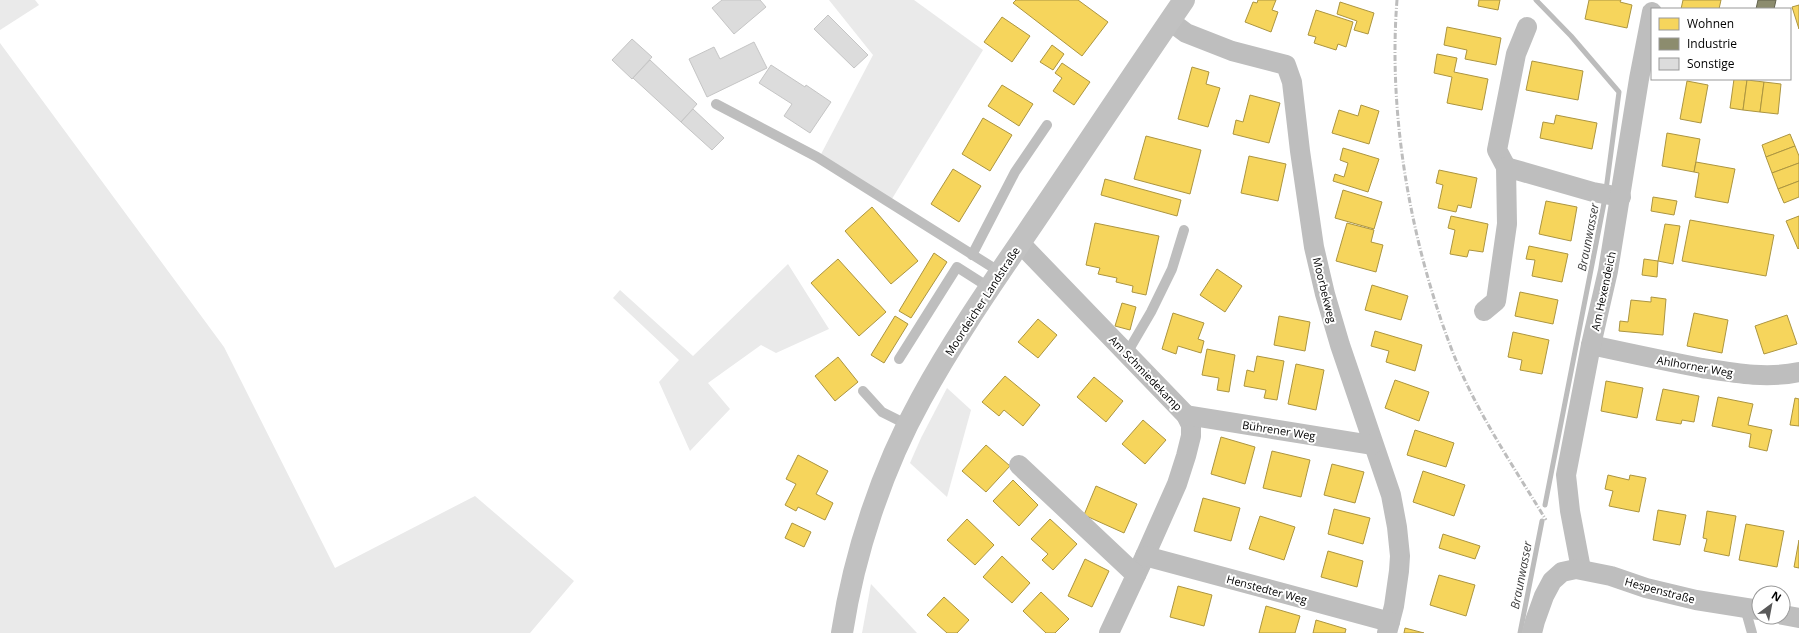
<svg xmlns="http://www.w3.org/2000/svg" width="1799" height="633" font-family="'Open Sans',sans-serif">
  <rect width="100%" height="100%" fill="#fff"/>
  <g fill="#eaeaea">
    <path d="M0 0H35L39 5 0 30Z"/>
    <path d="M829 0H914L983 50 890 202 819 158 873 55Z"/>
    <path d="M0 43 224 347 335 568 475 496 574 581 530 633H0Z"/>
    <path d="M788 264 829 329 776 353 761 345 708 383 730 409 690 451 659 382 679 360 613 298 620 290 693 356Z"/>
    <path d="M947 388 971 410 947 497 910 463 921 438Z"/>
    <path d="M871 584 917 633H862Z"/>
  </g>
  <g fill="#f6d55c" stroke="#ac9540">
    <path d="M1016 0H1078L1108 22 1082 56 1013 3Z"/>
    <path d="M1258 0H1276L1272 10 1278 12 1271 32 1245 22 1253 2 1257 3Z"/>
    <path d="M1479 0H1500L1498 10 1478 6Z"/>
    <path d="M1589 0H1621L1620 2 1632 5 1627 28 1585 19Z"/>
    <path d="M1683 0H1721L1719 9H1681Z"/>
    <path d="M1340 2 1374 13 1368 34 1354 30 1357 21 1337 14Z"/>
    <path d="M1799 5V29L1792 7Z"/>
    <path d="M1316 10 1353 22 1346 47 1338 44 1336 50 1314 43 1316 37 1308 35Z"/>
    <path d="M1002 17 1030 36 1012 62 984 42Z"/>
    <path d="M1447 27 1501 38 1496 65 1465 59 1467 50 1444 45Z"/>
    <path d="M1052 45 1064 54 1053 70 1040 62Z"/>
    <path d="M1437 54 1457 58 1454 72 1488 79 1482 110 1447 103 1452 77 1434 73Z"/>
    <path d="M1532 61 1583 71 1578 100 1526 90Z"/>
    <path d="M1062 63 1090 82 1074 105 1053 91 1062 78 1055 73Z"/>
    <path d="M1192 67 1209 72 1206 84 1220 88 1208 127 1178 119Z"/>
    <path d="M1734 79 1747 80 1743 110 1730 108Z"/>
    <path d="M1747 80 1764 82 1760 112 1743 110Z"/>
    <path d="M1687 81 1708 85 1701 123 1680 119Z"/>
    <path d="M1764 82 1781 84 1778 114 1760 112Z"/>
    <path d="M1002 85 1033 104 1019 126 988 106Z"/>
    <path d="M1250 95 1280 103 1269 143 1233 134 1236 120 1243 122Z"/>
    <path d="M1361 105 1379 111 1369 144 1332 133 1339 110 1358 116Z"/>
    <path d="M1556 115 1597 123 1592 149 1540 138 1543 122 1554 124Z"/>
    <path d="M983 118 1012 135 990 171 962 154Z"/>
    <path d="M1667 133 1700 139 1694 172 1662 166Z"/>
    <path d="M1790 134 1795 146 1766 157 1762 145Z"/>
    <path d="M1146 136 1201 150 1190 194 1134 179Z"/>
    <path d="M1795 146 1799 156V163L1772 173 1766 157Z"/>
    <path d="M1343 148 1379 159 1368 192 1333 181 1335 174 1344 177 1348 163 1340 160Z"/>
    <path d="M1249 156 1286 164 1278 201 1241 193Z"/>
    <path d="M1696 162 1735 169 1728 203 1695 197 1699 173 1694 172Z"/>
    <path d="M1799 163V181L1778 189 1772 173Z"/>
    <path d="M953 169 981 186 959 222 931 204Z"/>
    <path d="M1439 170 1477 178 1471 208 1458 205 1456 212 1438 208 1443 185 1436 183Z"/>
    <path d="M1105 179 1181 200 1177 216 1101 195Z"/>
    <path d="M1799 181V197L1784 203 1778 189Z"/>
    <path d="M1343 190 1382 202 1374 229 1335 218Z"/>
    <path d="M1653 197 1677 201 1674 215 1651 211Z"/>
    <path d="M1546 201 1577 207 1571 241 1539 234Z"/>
    <path d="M872 207 918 261 891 284 845 231Z"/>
    <path d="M1451 216 1488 224 1483 252 1469 250 1467 257 1450 254 1455 230 1448 228Z"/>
    <path d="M1799 216V248L1798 249 1786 221Z"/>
    <path d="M1690 220 1774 235 1766 276 1682 261Z"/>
    <path d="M1095 223 1159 236 1146 295 1132 292 1133 286 1116 282 1117 278 1098 274 1100 268 1086 265Z"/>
    <path d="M1347 223 1374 230 1371 242 1383 245 1376 272 1336 261Z"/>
    <path d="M1665 224 1680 226 1673 264 1658 261Z"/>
    <path d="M1529 246 1568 254 1562 282 1532 276 1535 260 1526 259Z"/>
    <path d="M934 253 947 262 911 318 899 311Z"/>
    <path d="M838 259 886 312 859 336 811 283Z"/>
    <path d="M1644 259 1658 261 1657 277 1642 275Z"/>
    <path d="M1217 269 1242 286 1225 312 1200 295Z"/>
    <path d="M1372 285 1408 296 1401 320 1365 310Z"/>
    <path d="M1520 292 1558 300 1553 324 1515 316Z"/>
    <path d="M1651 297 1666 299 1663 335 1619 331 1620 321 1628 322 1631 300 1651 302Z"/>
    <path d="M1122 303 1136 307 1130 330 1115 326Z"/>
    <path d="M1173 313 1204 323 1198 339 1204 341 1201 353 1178 346 1176 354 1162 349Z"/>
    <path d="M1694 313 1728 320 1722 353 1687 346Z"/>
    <path d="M1787 315 1797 344 1764 354 1755 326Z"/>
    <path d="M895 316 908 324 884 363 871 355Z"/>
    <path d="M1279 316 1310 322 1305 351 1274 345Z"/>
    <path d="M1038 319 1057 335 1038 358 1018 342Z"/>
    <path d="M1375 331 1422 345 1415 371 1386 362 1389 351 1371 346Z"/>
    <path d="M1513 332 1549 340 1542 374 1520 370 1522 360 1508 357Z"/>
    <path d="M1207 349 1235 355 1229 392 1217 390 1219 378 1202 375Z"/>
    <path d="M1257 356 1284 361 1277 400 1264 398 1266 390 1244 386 1247 370 1254 372Z"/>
    <path d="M838 357 858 382 835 401 815 376Z"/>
    <path d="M1296 364 1324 370 1316 410 1288 404Z"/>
    <path d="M1005 376 1040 405 1023 426 1004 410 999 416 982 402Z"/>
    <path d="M1094 377 1123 401 1106 422 1077 397Z"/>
    <path d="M1395 380 1429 392 1419 421 1385 408Z"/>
    <path d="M1606 381 1643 388 1637 418 1601 411Z"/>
    <path d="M1663 389 1699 396 1694 422 1682 420 1681 424 1656 420Z"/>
    <path d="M1718 397 1753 404 1748 425 1772 430 1767 451 1749 447 1751 434 1712 426Z"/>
    <path d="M1795 398 1799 399V426L1790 425Z"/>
    <path d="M1143 420 1166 440 1145 464 1122 444Z"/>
    <path d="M1415 430 1454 443 1446 467 1407 455Z"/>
    <path d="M1221 437 1255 447 1245 484 1211 474Z"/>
    <path d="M986 445 1010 466 986 492 962 471Z"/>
    <path d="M1272 451 1310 460 1301 497 1263 488Z"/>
    <path d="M798 455 828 471 816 494 833 503 825 520 798 507 796 511 785 505 796 484 786 479Z"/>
    <path d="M1332 464 1364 472 1355 503 1324 495Z"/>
    <path d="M1423 471 1465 485 1454 516 1413 502Z"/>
    <path d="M1608 475 1629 480 1630 475 1646 478 1639 512 1609 506 1613 491 1605 489Z"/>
    <path d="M1013 480 1038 505 1019 526 993 501Z"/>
    <path d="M1096 486 1137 504 1124 533 1084 515Z"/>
    <path d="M1203 498 1240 508 1231 541 1194 531Z"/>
    <path d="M1334 509 1370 518 1363 544 1328 534Z"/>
    <path d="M1658 510 1686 515 1680 545 1653 540Z"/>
    <path d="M1707 511 1736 516 1729 556 1704 551 1707 539 1703 538Z"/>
    <path d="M1260 516 1295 527 1284 560 1249 549Z"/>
    <path d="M967 519 994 545 975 565 947 540Z"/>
    <path d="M1050 519 1077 544 1053 570 1042 560 1048 554 1031 539Z"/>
    <path d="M792 523 811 532 804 547 785 538Z"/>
    <path d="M1746 524 1784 531 1777 567 1739 560Z"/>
    <path d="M1443 534 1480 546 1475 559 1439 548Z"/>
    <path d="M1799 540V568L1794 567Z"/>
    <path d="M1328 551 1363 561 1357 587 1321 577Z"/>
    <path d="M1002 556 1030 583 1012 603 983 577Z"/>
    <path d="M1085 559 1109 571 1092 607 1068 596Z"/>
    <path d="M1439 575 1475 585 1466 616 1430 605Z"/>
    <path d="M1178 586 1212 595 1204 626 1170 617Z"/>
    <path d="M1041 592 1069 619 1055 633H1046L1023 611Z"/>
    <path d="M944 597 969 620 957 633H947L927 615Z"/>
    <path d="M1266 606 1300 616 1295 633H1259Z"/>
    <path d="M1316 620 1346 629 1345 633H1313Z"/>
    <path d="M1405 628 1424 633H1404Z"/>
  </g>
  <path fill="#8c8c6e" stroke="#62624d" d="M1758 0H1776L1774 9H1756Z"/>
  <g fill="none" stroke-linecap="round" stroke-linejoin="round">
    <g stroke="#bcbcbc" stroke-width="5">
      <path d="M1536 0 1571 36 1619 92 1606 190"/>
      <path d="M1545 505 1605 198"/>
      <path d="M1520 633 1542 521"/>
    </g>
  </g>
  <g fill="#dcdcdc" stroke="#c5c5c5">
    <path d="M722 0H760L766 7 734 34 712 8Z"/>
    <path d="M828 15 868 55 854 68 814 29Z"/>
    <path d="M632 39 652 57 632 79 612 60Z"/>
    <path d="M754 42 767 68 707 97 689 59 714 47 720 59Z"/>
    <path d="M650 60 697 104 681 122 633 78Z"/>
    <path d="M771 65 805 87 806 85 831 102 810 133 784 116 792 104 759 83Z"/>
    <path d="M693 109 724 138 712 150 681 122Z"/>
  </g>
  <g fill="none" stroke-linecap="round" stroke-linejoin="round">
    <g stroke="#bebebe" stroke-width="10">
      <path d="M716 104 817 157 1000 272"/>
      <path d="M972 255 1015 172 1047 125"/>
      <path d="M1127 353 1151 312 1172 269 1184 230"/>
      <path d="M899 359 957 267 990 288"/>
      <path d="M863 391 882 412 908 425"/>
      <path d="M1745 608 1752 633"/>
    </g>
    <g stroke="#bebebe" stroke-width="20">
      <path d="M1170 21 1186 33 1232 51 1286 65 1292 82 1300 151 1314 247 1325 294 1340 345 1391 495 1397 527 1400 556 1399 571 1394 606 1387 633"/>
      <path d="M1506 167 1497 150 1516 54 1527 27"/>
      <path d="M1020 243 1186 415 1191 425V436L1186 456 1177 484 1145 556 1109 633"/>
      <path d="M1484 311 1496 301 1507 224 1506 167 1593 192 1621 197"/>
      <path d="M1591 345C1628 353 1665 361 1702 368 1734 373 1767 379 1799 372"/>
      <path d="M1186 415 1372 445"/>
      <path d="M1019 465 1136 575"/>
      <path d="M1145 556 1390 622"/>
      <path d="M1581 569 1570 511 1566 475 1591 345 1608 271 1639 79 1652 12"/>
      <path d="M1783 615 1799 618"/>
      <path d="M1532 633 1535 621 1544 596 1552 581 1562 572 1576 569 1611 576 1646 588 1696 600 1759 610"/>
    </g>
    <path stroke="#c1c1c1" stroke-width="22" d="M842 633C854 554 882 469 921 399 958 331 1004 267 1047 203 1093 135 1138 67 1184 0"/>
    <path stroke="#bdbdbd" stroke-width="3" stroke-dasharray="6 2 1 2" stroke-linecap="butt" d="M1397 0C1388 114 1410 238 1450 345 1473 407 1512 464 1546 520"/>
  </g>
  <g text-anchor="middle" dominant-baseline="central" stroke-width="4" stroke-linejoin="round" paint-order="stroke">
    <g font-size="11" fill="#000" stroke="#fff">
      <text transform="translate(1325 290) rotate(76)">Moorbekweg</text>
      <text transform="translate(1603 291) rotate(-78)">Am Hexendeich</text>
      <text transform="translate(982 301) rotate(-57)">Moordeicher Landstraße</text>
      <text transform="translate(1695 366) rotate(10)">Ahlhorner Weg</text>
      <text transform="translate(1146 373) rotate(46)">Am Schmiedekamp</text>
      <text transform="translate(1279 430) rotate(9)">Bührener Weg</text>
      <text transform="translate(1267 589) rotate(15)">Henstedter Weg</text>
      <text transform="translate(1660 590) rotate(15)">Hespenstraße</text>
    </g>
    <g font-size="12" font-style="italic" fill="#404040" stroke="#fff">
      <text transform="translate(1588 237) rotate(-79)">Braunwasser</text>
      <text transform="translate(1521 575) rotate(-79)">Braunwasser</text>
    </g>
  </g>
  <rect x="1651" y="8" width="140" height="72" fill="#ffffff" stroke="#999999"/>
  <rect x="1659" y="18" width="20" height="12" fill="#f6d55c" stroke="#999999"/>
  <text x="1687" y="28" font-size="12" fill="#000000">Wohnen</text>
  <rect x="1659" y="38" width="20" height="12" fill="#8c8c6e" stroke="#999999"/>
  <text x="1687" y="48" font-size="12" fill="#000000">Industrie</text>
  <rect x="1659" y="58" width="20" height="12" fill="#dcdcdc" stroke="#999999"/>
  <text x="1687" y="68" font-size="12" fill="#000000">Sonstige</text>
  <g transform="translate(1771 605) rotate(32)"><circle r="19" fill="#ffffff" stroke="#999999"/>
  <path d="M0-3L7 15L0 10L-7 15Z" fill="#595959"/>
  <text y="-6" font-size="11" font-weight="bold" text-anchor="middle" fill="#000000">N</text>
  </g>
</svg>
